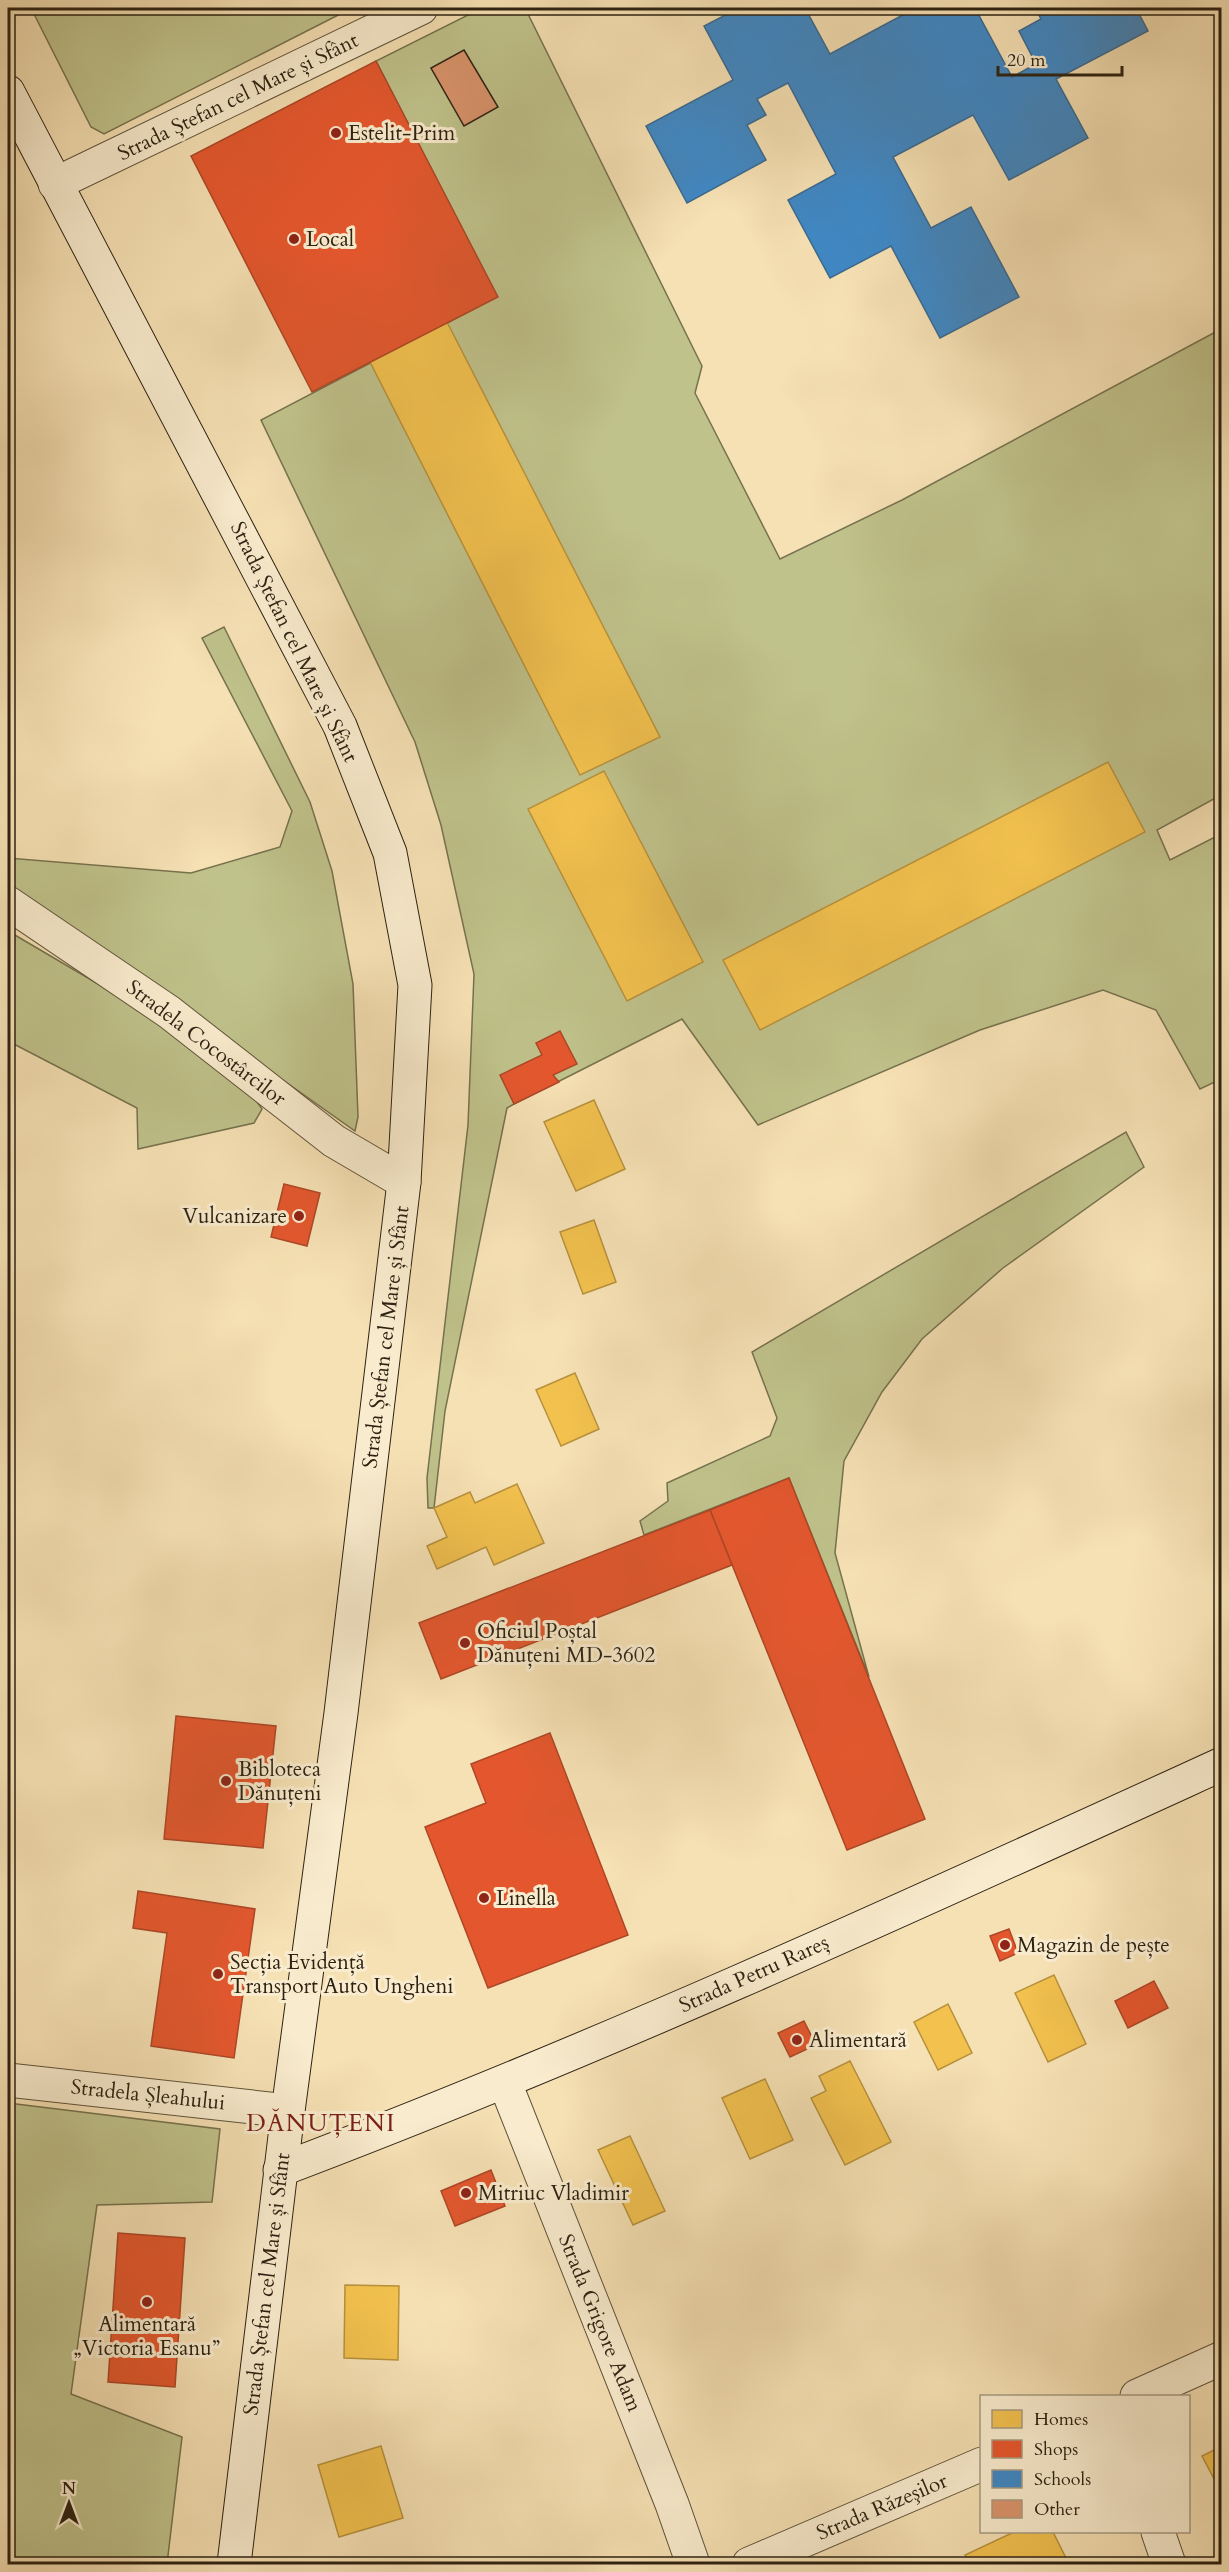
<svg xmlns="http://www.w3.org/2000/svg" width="1229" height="2572" font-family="Cardo,serif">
  <rect width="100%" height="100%" fill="#f6e1b4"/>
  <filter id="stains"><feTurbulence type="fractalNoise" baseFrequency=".00333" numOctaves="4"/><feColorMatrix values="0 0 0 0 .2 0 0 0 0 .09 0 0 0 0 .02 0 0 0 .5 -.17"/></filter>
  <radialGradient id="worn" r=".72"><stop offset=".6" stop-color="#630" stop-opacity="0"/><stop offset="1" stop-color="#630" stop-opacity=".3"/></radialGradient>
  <g fill="#c0c28b" stroke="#76724e" stroke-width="1.5">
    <path d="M31 8H352L104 134 91 127Z"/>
    <path d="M482 8H525L702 366 695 393 780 559 902 500 1221 329V795L1157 830 1170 860 1221 834V1079L1200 1089 1156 1010 1103 990 980 1030 758 1125 682 1019 514 1104 507 1108 445 1411 434 1508H428L427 1478 468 1125 474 974 441 825 415 742 261 420 497 297 376 61Z"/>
    <path d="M224 627 310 802 332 871 353 984 358 1117 355 1131 8 886V858L191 873 280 847 292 811 202 638Z"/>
    <path d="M8 931 122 998 246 1086 262 1109 254 1123 138 1149 137 1108 8 1041Z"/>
    <path d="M1126 1132 1144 1167 1003 1268 922 1339 882 1392 844 1461 835 1553 869 1677 789 1478 644 1535 640 1521 668 1501 667 1483 770 1436 777 1418 752 1352Z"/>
    <path d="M8 2103 220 2129 212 2202 97 2205 71 2394 182 2437 167 2564H8Z"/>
  </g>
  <g fill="#f2c14e" stroke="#b7913c" stroke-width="1.5">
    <path d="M447 322 660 737 580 775 370 362Z"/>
    <path d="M1108 762 1145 832 760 1030 723 960Z"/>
    <path d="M604 771 703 962 627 1001 528 809Z"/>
    <path d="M594 1100 625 1169 576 1191 544 1122Z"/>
    <path d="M594 1220 616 1282 583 1294 560 1232Z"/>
    <path d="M575 1373 599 1429 561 1446 536 1390Z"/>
    <path d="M517 1484 544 1543 494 1565 486 1547 437 1569 427 1546 447 1537 434 1508 470 1492 475 1503Z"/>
    <path d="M1054 1975 1086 2044 1048 2062 1015 1993Z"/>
    <path d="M948 2004 972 2053 938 2070 914 2022Z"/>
    <path d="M850 2061 891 2142 845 2165 811 2098 826 2091 819 2076Z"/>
    <path d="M765 2079 793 2140 750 2159 722 2098Z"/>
    <path d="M630 2136 665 2211 633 2225 598 2150Z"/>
    <path d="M345 2285 399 2286 398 2360 344 2358Z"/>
    <path d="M381 2446 403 2518 339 2537 318 2465Z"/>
    <path d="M1222 2446V2494L1202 2456Z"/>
    <path d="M1014 2532H1053L1069 2564H970L965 2555Z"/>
  </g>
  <g fill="#e4572e" stroke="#ad4726" stroke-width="1.5">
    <path d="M376 61 498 297 312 392 191 156Z"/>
    <path d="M560 1031 577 1064 553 1075 559 1082 514 1104 500 1075 542 1055 536 1043Z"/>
    <path d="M284 1184 320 1193 307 1246 271 1237Z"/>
    <path d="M789 1478 925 1819 847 1850 710 1510Z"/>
    <path d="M710 1510 732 1565 441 1679 419 1623Z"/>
    <path d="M176 1716 276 1726 263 1848 164 1839Z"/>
    <path d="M550 1733 628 1935 488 1988 425 1827 486 1803 471 1764Z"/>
    <path d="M138 1891 255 1909 234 2058 151 2046 167 1933 133 1928Z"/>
    <path d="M1009 1929 1018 1953 1000 1961 990 1936Z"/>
    <path d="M1154 1981 1168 2008 1128 2028 1115 2001Z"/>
    <path d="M804 2021 816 2045 790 2057 778 2033Z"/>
    <path d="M491 2170 505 2206 455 2226 441 2191Z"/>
    <path d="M118 2233 185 2238 175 2387 108 2382Z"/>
  </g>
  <path fill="#3f88c5" stroke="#3a698f" stroke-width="1.5" d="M739 8H805L830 54 914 9 913 8H975L1012 77 1036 64 1019 31 1041 19 1035 8H1136L1148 31 1056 79 1088 138 1009 180 973 115 893 157 931 228 971 207 1019 297 940 338 891 246 830 278 788 200 836 174 788 83 757 99 766 115 747 125 766 160 687 203 646 126 733 80 704 26Z"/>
  <path fill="#da946c" stroke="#2d2212" stroke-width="1.5" d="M464 50 498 107 464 126 431 68Z"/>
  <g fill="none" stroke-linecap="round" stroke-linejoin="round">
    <g stroke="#5f523a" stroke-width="35">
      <g id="street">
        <path d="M55 184 421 8"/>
        <path d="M8 903 169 1012 334 1141 404 1182"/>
        <path d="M8 2080 288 2111"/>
        <path d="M505 2083 672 2504 693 2564"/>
        <path d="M1137 2396 1222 2358"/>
        <path d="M1158 2532 1169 2564"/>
        <path d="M749 2564 982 2464"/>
      </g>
    </g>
    <g stroke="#2d2212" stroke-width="35">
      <g id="secondary">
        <path d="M8 92 340 726 390 853 415 985 404 1182 341 1713 288 2111 234 2564"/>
        <path d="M280 2170C600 2049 911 1906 1222 1764"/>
      </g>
    </g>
    <use href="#street" stroke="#f9ecce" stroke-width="33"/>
    <use href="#secondary" stroke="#f9ecce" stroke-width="33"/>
  </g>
  <g fill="#8f2418" stroke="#f9ecce" stroke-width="2">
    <circle cx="336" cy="133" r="6"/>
    <circle cx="294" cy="239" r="6"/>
    <circle cx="299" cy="1216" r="6"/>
    <circle cx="465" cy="1643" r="6"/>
    <circle cx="226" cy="1781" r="6"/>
    <circle cx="484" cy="1898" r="6"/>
    <circle cx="1005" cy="1945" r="6"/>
    <circle cx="218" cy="1974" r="6"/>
    <circle cx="797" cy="2040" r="6"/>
    <circle cx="466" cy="2193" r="6"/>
    <circle cx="147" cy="2302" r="6"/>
  </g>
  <g text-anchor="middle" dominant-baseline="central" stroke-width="6" stroke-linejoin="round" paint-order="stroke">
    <g font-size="21" fill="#2d2212" stroke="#f9ecce">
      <text transform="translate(238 97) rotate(-26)">Strada Ștefan cel Mare și Sfânt</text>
      <text transform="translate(294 642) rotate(64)">Strada Ștefan cel Mare și Sfânt</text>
      <text transform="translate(206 1043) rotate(37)">Stradela Cocostârcilor</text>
      <text transform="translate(386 1337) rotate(-83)">Strada Ștefan cel Mare și Sfânt</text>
      <text transform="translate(754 1974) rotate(-24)">Strada Petru Rareș</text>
      <text transform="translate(148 2095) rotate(6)">Stradela Șleahului</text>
      <text transform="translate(267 2284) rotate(-83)">Strada Ștefan cel Mare și Sfânt</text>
      <text transform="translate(600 2323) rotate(68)">Strada Grigore Adam</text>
      <text transform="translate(882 2507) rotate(-23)">Strada Răzeşilor</text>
    </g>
    <g font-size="21" fill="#2d2212" stroke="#f9ecce" text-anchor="start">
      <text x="348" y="133">Estelit-Prim</text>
      <text x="306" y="239">Local</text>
      <text x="287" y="1216" text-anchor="end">Vulcanizare</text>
      <text x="477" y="1631">Oficiul Poștal<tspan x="477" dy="24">Dănuțeni MD-3602</tspan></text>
      <text x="238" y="1769">Bibloteca<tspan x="238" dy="24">Dănuțeni</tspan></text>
      <text x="496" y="1898">Linella</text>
      <text x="1017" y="1945">Magazin de pește</text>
      <text x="230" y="1962">Secția Evidență<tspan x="230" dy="24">Transport Auto Ungheni</tspan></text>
      <text x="809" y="2040">Alimentară</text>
      <text x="478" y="2193">Mitriuc Vladimir</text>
      <text x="147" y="2324" text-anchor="middle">Alimentară<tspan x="147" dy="24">„Victoria Esanu”</tspan></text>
    </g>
    <g font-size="24" letter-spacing="1.5" fill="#7a1f14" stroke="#f9ecce">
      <text x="321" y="2123">DĂNUȚENI</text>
    </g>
  </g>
  <rect width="1229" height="2572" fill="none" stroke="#f6e1b4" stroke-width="30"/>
  <rect x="9" y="9" width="1211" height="2554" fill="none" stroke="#2d2212" stroke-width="3"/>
  <rect x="15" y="15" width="1199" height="2542" fill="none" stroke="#2d2212" stroke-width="1.5"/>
  <rect x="980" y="2395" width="210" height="138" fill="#f9ecce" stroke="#a79b83" stroke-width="1.5"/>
  <rect x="992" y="2410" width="30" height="18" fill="#f2c14e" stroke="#a79b83" stroke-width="1.5"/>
  <text x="1034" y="2425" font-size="18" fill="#2d2212">Homes</text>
  <rect x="992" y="2440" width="30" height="18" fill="#e4572e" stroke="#a79b83" stroke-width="1.5"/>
  <text x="1034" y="2455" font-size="18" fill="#2d2212">Shops</text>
  <rect x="992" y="2470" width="30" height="18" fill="#3f88c5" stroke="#a79b83" stroke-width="1.5"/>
  <text x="1034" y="2485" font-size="18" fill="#2d2212">Schools</text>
  <rect x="992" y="2500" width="30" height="18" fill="#da946c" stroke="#a79b83" stroke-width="1.5"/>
  <text x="1034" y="2515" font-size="18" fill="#2d2212">Other</text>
  <g transform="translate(69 2503)" stroke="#f9ecce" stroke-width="4.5" paint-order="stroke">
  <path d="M0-4.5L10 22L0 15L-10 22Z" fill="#2d2212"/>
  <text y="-9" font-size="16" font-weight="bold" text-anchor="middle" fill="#2d2212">N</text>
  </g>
  <path d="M998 66v9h124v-9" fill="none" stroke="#2d2212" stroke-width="3"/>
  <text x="1007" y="66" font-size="18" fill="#2d2212" stroke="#f9ecce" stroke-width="4.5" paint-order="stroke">20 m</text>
  <rect width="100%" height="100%" filter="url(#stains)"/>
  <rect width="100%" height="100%" fill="url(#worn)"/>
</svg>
